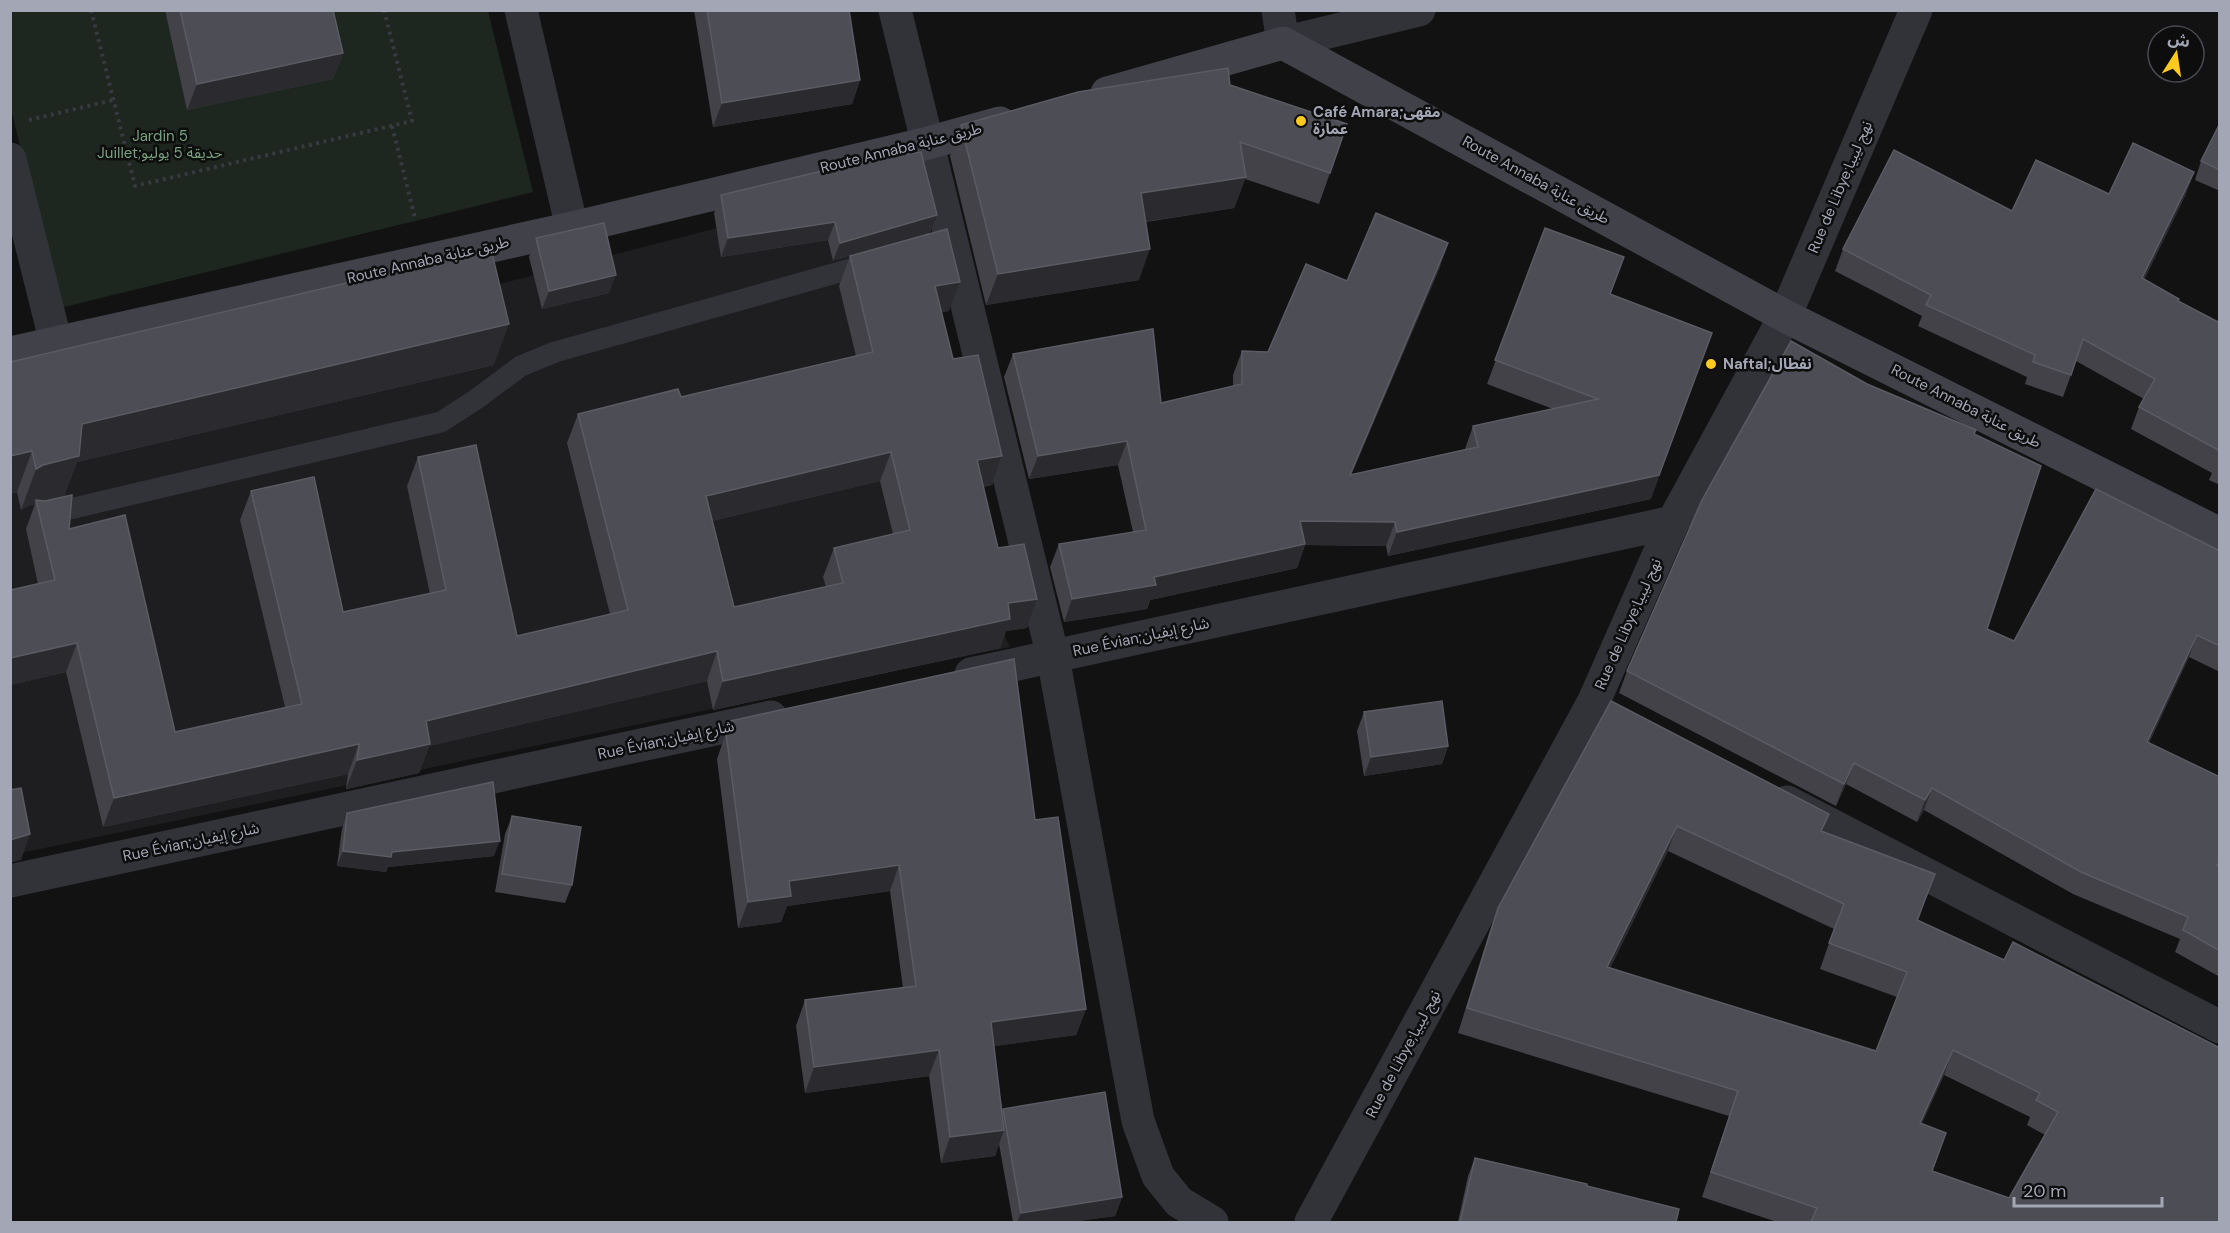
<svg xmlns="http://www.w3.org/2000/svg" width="2230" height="1233" font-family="'DM Sans','Noto Sans Arabic',sans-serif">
  <rect width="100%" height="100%" fill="#121213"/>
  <path fill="#1e1d20" d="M889 184 915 277 999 623 1010 647 11 855 10 399 476 290Z"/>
  <path fill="#1d261f" d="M10 11H488L533 192 60 308 11 109Z"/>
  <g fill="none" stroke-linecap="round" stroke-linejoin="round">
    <g stroke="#383a40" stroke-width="4" stroke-dasharray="3 4.5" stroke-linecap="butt">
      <path d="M91 10 135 186 412 121 384 10"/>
      <path d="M29 120 113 100"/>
      <path d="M392 126 415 218"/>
    </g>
    <path stroke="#323339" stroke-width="21" d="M44 515 441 422 475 400 521 366 555 352 872 263"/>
    <g stroke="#323339" stroke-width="33">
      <path d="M521 10 572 228"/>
      <path d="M895 10 1053 657 1138 1121 1158 1176 1179 1202 1212 1222"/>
      <path d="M1278 10 1283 43"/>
      <path d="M10 159 56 343"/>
      <path d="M971 674 1673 522"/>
      <path d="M1787 802 2220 1027"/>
      <path d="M10 881 771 717"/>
    </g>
    <g stroke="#323339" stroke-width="33">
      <path d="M1283 43 1419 10"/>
      <path d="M1311 1222 1594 701 1673 522 1785 316 1916 10"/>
    </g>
    <g stroke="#404149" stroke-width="33">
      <path d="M1107 93 1283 43 1785 316 2220 534"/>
      <path d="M10 353 572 228 928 143 1000 123"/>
    </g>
  </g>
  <g fill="#434249" fill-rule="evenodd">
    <path d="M165 10H333L343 53 333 79 187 110Z"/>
    <path d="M694 10H849L860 80 852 104 713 127Z"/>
    <path d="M1230 85 1330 173 1319 204 1245 179 1234 208 1146 222 1139 280 986 305 950 156 961 125Z"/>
    <path d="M2220 123V191L2195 180 2201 161Z"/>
    <path d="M921 152 833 261 828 240 721 257 714 213 721 195Z"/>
    <path d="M2109 194H2186L2144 280 2178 301 2220 323V485L2209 480 2212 473 2131 429 2139 407 2144 399 2076 361 2063 397 2025 384 2027 377 1918 326 1922 316 1835 271 1843 249 2012 211Z"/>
    <path d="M1545 228 1610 295 1651 499 1388 556 1386 546 1305 545 1297 568 1150 600 1147 609 1064 622 1050 567 1059 544 1133 532 1118 465 1029 479 1004 377 1013 354 1161 403 1233 386V375L1242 351 1268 352 1347 281 1440 267 1351 475 1465 449 1473 426 1553 409 1487 384Z"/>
    <path d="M536 238 609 293 542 309 529 257Z"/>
    <path d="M850 256 949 311 941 312 953 359 1002 456 992 485 983 487 998 548 1037 599 1027 628 1006 631 1000 648 713 710 707 681 429 746 419 773 346 789 348 774 103 827 66 672 10 685V590L38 584 26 529 35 504 28 506 21 510 17 492 10 494V362L494 365 77 462 64 496 69 529 175 732 285 707 240 520 251 491 343 612 430 594 407 486 418 457 517 636 610 614 567 443 578 414 681 397 856 356 839 286ZM880 481 893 534 834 548 823 577 826 587 734 607 712 521Z"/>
    <path d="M1867 384 1974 434 1987 629 2014 641 2220 551V672L2189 657 2149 743 2220 777V977L2175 952 2180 939 2073 894 1924 810 1917 822 1846 784 1836 806 1619 693 1627 671Z"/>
    <path d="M1611 701 1823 831 1935 874 1918 921 2220 1222H1777L1702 1197 1729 1116 1458 1033 1489 933 1498 908ZM1668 851 1834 929 1820 969 1897 997 1876 1051 1610 968ZM1944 1075 2030 1117 2027 1125 2045 1135 2009 1198 1932 1172 1922 1123Z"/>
    <path d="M1364 712 1448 746 1442 764 1364 776 1357 731Z"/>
    <path d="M730 721 1035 820 1086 1009 1076 1035 994 1046 1002 1111 1003 1109 1122 1197 1115 1216 1071 1222H1013L999 1144 995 1156 941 1163 929 1076 805 1093 796 1026 805 1000 903 988 890 891 787 906 781 922 738 928 717 759Z"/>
    <path d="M347 813 494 856 388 867 386 872 337 866 342 829Z"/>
    <path d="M512 816 572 885 565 903 495 892 505 834Z"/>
    <path d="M1475 1158 1587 1186 1676 1222H1458L1468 1176Z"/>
  </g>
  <g fill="#2b2b2f">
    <path d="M343 53 333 79 187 110 197 84Z"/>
    <path d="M860 80 852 104 713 127 722 103Z"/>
    <path d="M2194 172 2186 194 2134 300 2142 278Z"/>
    <path d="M1246 177 1234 208 1130 224 1141 193Z"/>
    <path d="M937 215 930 234 833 261 840 243Z"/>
    <path d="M835 222 828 240 721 257 728 238Z"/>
    <path d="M1448 243 1440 267 1341 499 1350 475Z"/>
    <path d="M1150 249 1139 280 986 305 998 274Z"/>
    <path d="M616 275 609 293 542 309 549 291Z"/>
    <path d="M960 282 949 311 924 315 935 286Z"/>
    <path d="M509 324 494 365 77 462 64 497 37 503 36 500 35 504 28 506 21 510 36 469 82 424Z"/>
    <path d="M1712 333 1651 499 1388 556 1397 532Z"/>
    <path d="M1127 441 1118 465 1029 479 1038 456Z"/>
    <path d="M32 451 17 492 10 494V456Z"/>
    <path d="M891 452 880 481 695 525 706 496Z"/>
    <path d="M1002 456 992 485 966 489 977 460Z"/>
    <path d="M1300 521 1395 522 1386 546 1305 545 1297 568 1150 600 1147 609 1064 622 1072 599 1154 577Z"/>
    <path d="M1037 599 1027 628 1006 631 1000 648 713 710 723 681 1008 603Z"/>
    <path d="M2197 635 2189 657 2139 764 2147 742Z"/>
    <path d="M77 643 66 672 10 685V658Z"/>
    <path d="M717 651 707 681 429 746 419 773 346 789 357 760 426 721Z"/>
    <path d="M359 744 348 774 103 827 114 798Z"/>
    <path d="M1448 746 1442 764 1364 776 1371 757Z"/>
    <path d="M1854 763 1846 784 1836 806 1844 784Z"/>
    <path d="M1932 788 1924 810 1917 822 1925 800Z"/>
    <path d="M1677 826 1668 851 1598 992 1607 967Z"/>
    <path d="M30 834 21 860 10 863V840Z"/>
    <path d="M500 841 494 856 388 867 386 872 337 866 343 851 392 852Z"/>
    <path d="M899 865 890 891 787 906 781 922 738 928 748 902 789 881Z"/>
    <path d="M1086 1009 1076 1035 982 1048 991 1022Z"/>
    <path d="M939 1050 929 1076 805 1093 814 1067Z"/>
    <path d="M1953 1050 1944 1075 1911 1148 1920 1123Z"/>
    <path d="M1004 1130 995 1156 941 1163 950 1137Z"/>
    <path d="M1122 1197 1115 1216 1071 1222H1017L1021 1213Z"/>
  </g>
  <g fill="#4d4d55" stroke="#5b5b64" stroke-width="1.5" fill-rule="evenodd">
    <path d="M180 10H333L343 53 197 84Z"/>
    <path d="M707 10H849L860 80 722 103Z"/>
    <path d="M1228 68 1230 85 1347 124 1330 173 1240 142 1246 177 1141 193 1150 249 998 274 961 125 1078 92Z"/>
    <path d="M2220 123V170L2201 161Z"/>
    <path d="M2133 143 2194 172 2142 278 2179 299 2178 301 2220 323V451L2139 407 2155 379 2083 339 2071 375 2033 362 2035 355 1926 305 1931 295 1843 249 1894 150 2012 211 2036 160 2109 194Z"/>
    <path d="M921 152 937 215 840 243 835 222 728 238 721 195 864 161Z"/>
    <path d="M1376 213 1448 243 1350 475 1478 447 1473 426 1598 399 1495 360 1545 228 1624 257 1610 294 1712 333 1659 475 1397 532 1395 522 1300 521 1305 544 1154 577 1156 585 1072 599 1059 544 1146 530 1127 441 1038 456 1013 354 1153 329 1161 403 1242 384V351L1268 352 1306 264 1347 281Z"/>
    <path d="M604 223 616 275 549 291 536 238Z"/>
    <path d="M947 229 960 282 935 286 953 359 978 355 1002 456 977 460 998 548 1024 544 1037 599 1008 603 1010 619 723 681 717 651 426 721 430 744 357 760 359 744 114 798 77 643 10 658V590L55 580 36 500 45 501 72 495 69 529 125 515 175 732 302 704 251 491 314 477 343 612 446 590 418 457 476 445 517 636 628 610 578 414 678 389 681 397 873 352 850 256ZM891 452 910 530 834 548 843 583 734 607 706 496Z"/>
    <path d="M491 249 509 324 82 424 79 456 43 465 36 469 32 451 10 456V362Z"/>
    <path d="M1791 341 1867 384 1976 430 1974 434 2041 466 1987 629 2014 641 2096 489 2220 551V646L2197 635 2147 742 2220 777V861L2217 865 2220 866V951L2183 930 2188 917 2081 872 1932 788 1925 800 1854 763 1844 784 1627 671 1702 500Z"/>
    <path d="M1014 659 1035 820 1058 817 1086 1009 991 1022 1004 1130 950 1137 939 1050 814 1067 805 1000 916 986 899 865 789 881 791 896 748 902 726 733 733 732 730 721Z"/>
    <path d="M1442 701 1448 746 1371 757 1364 712Z"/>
    <path d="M1611 701 1829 814 1821 831 1935 874 1917 920 2004 960 2013 942 2220 1048V1222H1811L1817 1208 1711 1172 1738 1091 1467 1008 1498 908ZM1677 826 1844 904 1829 943 1907 972 1876 1051 1607 967ZM1953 1050 2040 1093 2036 1100 2058 1112 2009 1198 1932 1171 1946 1133 1920 1123Z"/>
    <path d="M493 782 500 841 392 852 391 857 343 851 347 813Z"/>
    <path d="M21 788 30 834 10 840V790Z"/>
    <path d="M512 816 581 827 572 885 502 874Z"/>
    <path d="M1105 1092 1122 1197 1021 1213 1003 1109Z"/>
    <path d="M1475 1158 1587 1184V1186L1679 1209 1676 1222H1460Z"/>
  </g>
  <g fill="#ffca1e" stroke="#0d0d0e" stroke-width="2">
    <circle cx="1301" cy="121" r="6"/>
    <circle cx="1711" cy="364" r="6"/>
  </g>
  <g text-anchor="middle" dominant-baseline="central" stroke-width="5" stroke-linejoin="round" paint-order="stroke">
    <g font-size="15" font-weight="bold" fill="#a2a6b5" stroke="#0d0d0e" text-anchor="start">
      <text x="1313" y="112">Café Amara;مقهى<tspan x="1313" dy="17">عمارة</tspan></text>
      <text x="1723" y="364">Naftal;نفطال</text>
    </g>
    <g font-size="15" fill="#77a27e" stroke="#0d0d0e">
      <text x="160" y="136">Jardin 5<tspan x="160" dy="17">Juillet;حديقة 5 يوليو</tspan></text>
    </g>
    <g font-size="15" fill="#a2a6b5" stroke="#0d0d0e">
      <text transform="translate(901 148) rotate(-14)">Route Annaba طريق عنابة</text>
      <text transform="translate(1536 180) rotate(29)">Route Annaba طريق عنابة</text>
      <text transform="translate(1840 187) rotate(-67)">Rue de Libye;نهج ليبيا</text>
      <text transform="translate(428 260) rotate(-13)">Route Annaba طريق عنابة</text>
      <text transform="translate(1966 406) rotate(27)">Route Annaba طريق عنابة</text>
      <text transform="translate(1628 624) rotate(-66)">Rue de Libye;نهج ليبيا</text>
      <text transform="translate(1141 637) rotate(-12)">Rue Évian;شارع إيفيان</text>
      <text transform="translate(666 740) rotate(-12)">Rue Évian;شارع إيفيان</text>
      <text transform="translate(191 842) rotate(-12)">Rue Évian;شارع إيفيان</text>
      <text transform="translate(1403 1054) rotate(-62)">Rue de Libye;نهج ليبيا</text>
    </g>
  </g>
  <rect width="2230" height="1233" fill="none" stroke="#a2a6b5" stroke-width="24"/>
  <g transform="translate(2176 54) rotate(12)"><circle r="28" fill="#0d0d0e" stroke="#494a51" stroke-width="1.5"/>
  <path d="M0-4.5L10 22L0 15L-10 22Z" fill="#ffca1e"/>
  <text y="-9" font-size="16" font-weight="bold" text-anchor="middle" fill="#a2a6b5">ش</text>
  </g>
  <path d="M2014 1197v9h148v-9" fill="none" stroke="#a2a6b5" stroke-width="3"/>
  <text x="2023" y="1197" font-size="18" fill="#a2a6b5" stroke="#0d0d0e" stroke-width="4.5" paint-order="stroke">20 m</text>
</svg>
